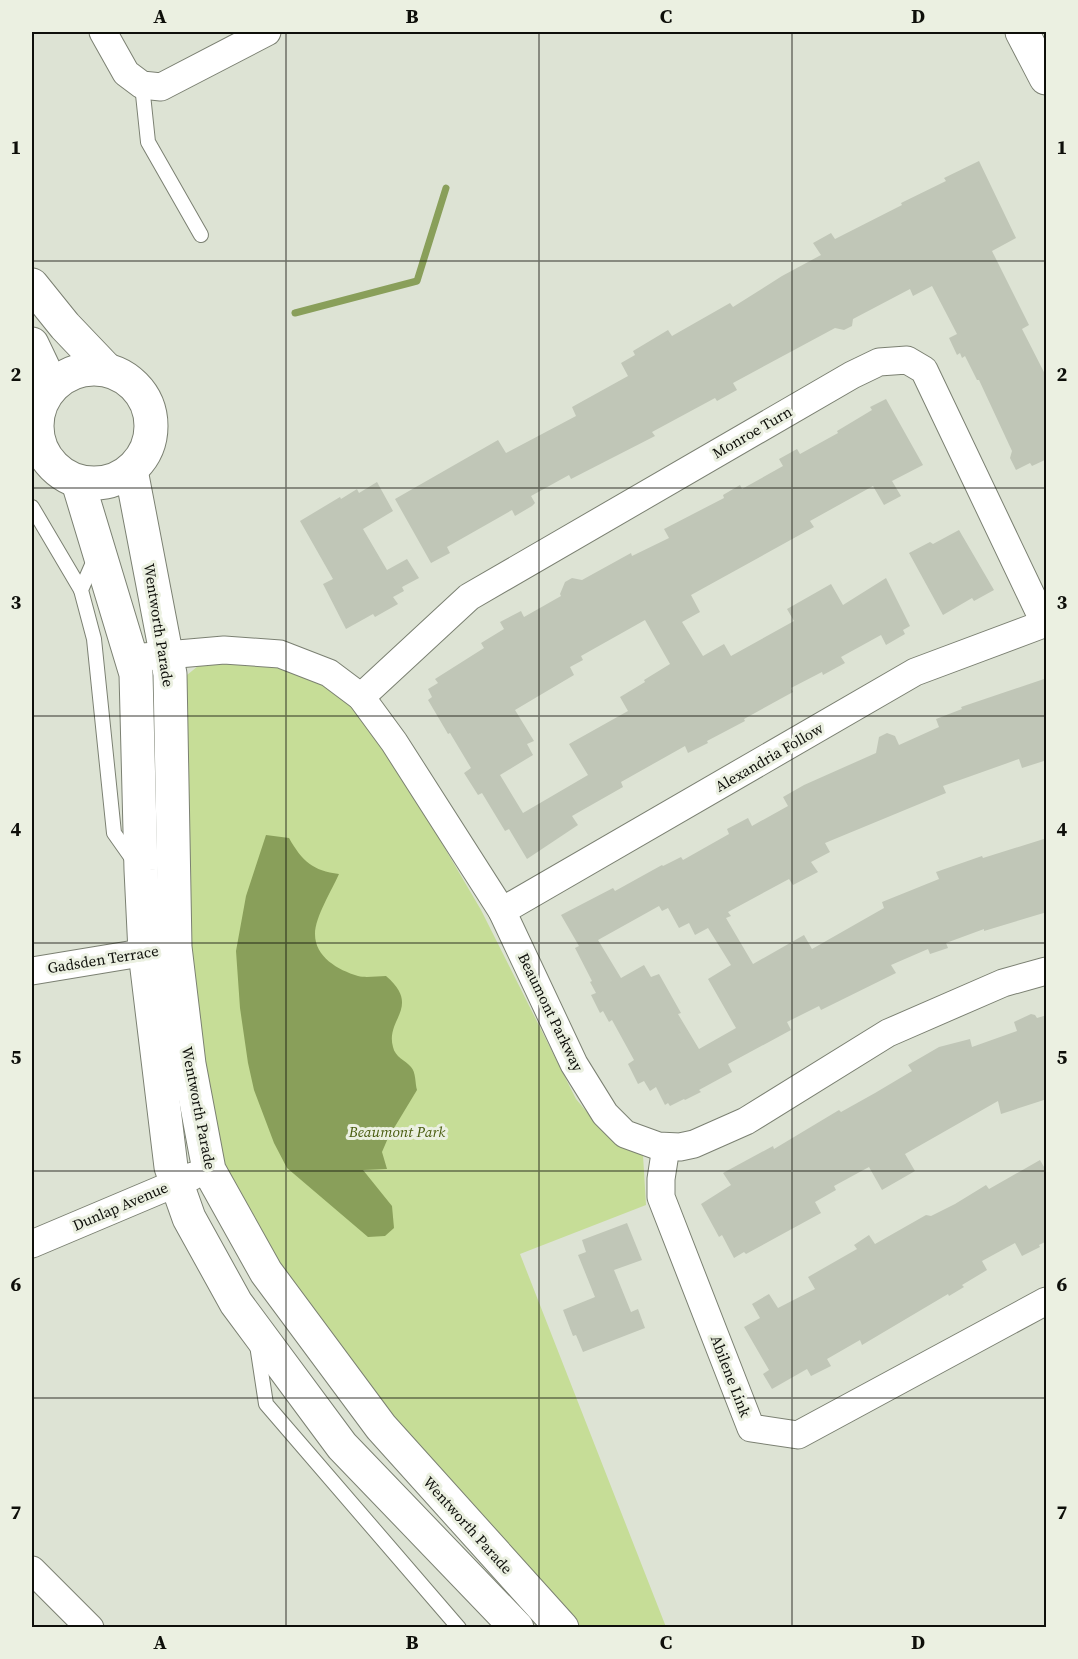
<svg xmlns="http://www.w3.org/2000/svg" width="1078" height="1659" font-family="'Source Serif 4',serif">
  <rect width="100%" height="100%" fill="#dde3d4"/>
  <path fill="#c6dd97" d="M203 662 267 663 306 675 355 706 419 804 481 910 576 1099 602 1130 634 1145 643 1155 646 1205 520 1254 666 1627H576L469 1514 289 1295 228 1181 212 1128 186 896 187 675Z"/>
  <path fill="#899f5a" d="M266 835 289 838C302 861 313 871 339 874 332 890 315 917 315 934 315 957 338 970 358 976 366 978 377 976 386 976 422 1007 385 1019 393 1047 395 1057 405 1060 411 1067 416 1072 415 1083 417 1090L388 1138 382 1152 387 1169 363 1170 392 1206 394 1228 385 1236 368 1237 287 1168 274 1143 254 1090 248 1063 240 1008 236 951 246 896Z"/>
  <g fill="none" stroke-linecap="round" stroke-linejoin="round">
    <path stroke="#899f5a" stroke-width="7" d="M295 313 417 281 446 188"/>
  </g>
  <g fill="#c0c6b7" fill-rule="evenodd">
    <path d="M979 161 1016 238 992 251 1029 325 1022 329 1047 378V459L1032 466 1030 463 1016 470 1010 458 1012 451 979 380H977L965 356 962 358 960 353 957 355 949 338 957 334 932 286 913 296 910 289 853 319 852 326 844 330 835 328 733 383 737 390 717 401 715 398 652 432 655 436 571 479 569 475 531 496 535 503 532 506 515 516 512 510 447 547 450 553 431 563 395 499 498 440 506 453 576 416 572 407 628 376 621 363 635 355 633 351 668 330 672 336 730 303 733 307 782 276 821 255 813 243 831 233 835 239 902 205 901 203 946 181 944 178Z"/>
    <path d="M886 399 923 465 892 481 901 496 884 505 873 486 810 521 814 527 691 595 700 612 682 622 703 656 724 644 731 656 794 621 787 609 831 584 843 605 886 578 910 626 903 630 905 634 886 645 881 635 841 657 845 663 823 675 822 672 791 688 793 692 744 719 745 721 707 741 708 743 688 753 685 746 621 782 623 787 572 816 578 825 527 859 509 829 505 831 482 793 478 795 464 773 471 768 450 733 448 734 428 700 432 697 428 689 438 683 435 679 484 648 481 643 504 629 500 622 521 611 524 617 561 596 560 594 565 582 572 578 582 580 631 553 632 556 669 538 664 529 724 498 723 495 740 485 742 489 783 466 779 459 797 449 800 454 838 433 837 431 872 410 870 407ZM645 620 670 664 644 680 645 682 620 697 628 711 569 744 588 775 523 813 500 775 533 755 527 744 534 741 515 710 574 675 570 667 583 660 581 656Z"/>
    <path d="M377 482 393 511 363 529 387 570 407 559 419 578 402 587 404 591 393 597 398 604 375 617 373 614 346 629 323 584 333 579 300 521 340 497 341 499 357 489 359 493Z"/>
    <path d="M959 530 994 590 974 601 972 598 943 615 909 553 930 542 933 544Z"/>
    <path d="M1047 678V760L1022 768 1019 759 943 786 946 793 825 843 830 852 811 862 818 872 793 885 789 879 728 912 731 916 726 918 753 964 804 935 812 949 884 908 882 902 939 879 936 872 982 856 983 858 1047 838V912L984 931V929L946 943 948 948 930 954 928 949 891 965 896 973 821 1010 819 1006 787 1022 791 1030 728 1064 732 1072 699 1090 701 1092 685 1100 684 1099 670 1106 668 1103 665 1105 656 1087 650 1091 644 1081 638 1084 628 1064 634 1060 612 1020 609 1022 603 1011 600 1013 591 995 596 993 590 982 592 981 575 948 579 946 561 915 613 888 615 891 662 865 663 866 681 857 683 860 729 834 727 829 748 818 752 826 788 806 783 797 804 785 876 753 879 737 887 733 895 736 899 745 939 727 936 719 962 709 961 707ZM659 906 662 911 668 908 679 928 689 923 695 935 708 928 731 965 708 979 736 1028 699 1049 678 1014 681 1013 659 974 651 977 644 965 621 978 598 940Z"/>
    <path d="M1031 1014 1035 1015 1037 1018 1047 1015V1099L1001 1114 998 1101 905 1154 915 1171 882 1190 869 1167 834 1186 836 1190 815 1202 821 1213 746 1254 744 1252 734 1258 722 1235 719 1237 701 1204 731 1185 723 1173 773 1146 774 1149 839 1110 841 1112 875 1093 912 1071 908 1065 939 1047 970 1039 972 1047 1017 1031 1014 1022Z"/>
    <path d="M1040 1160 1047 1172V1241L1039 1245 1040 1247 1022 1256 1015 1243 982 1261 987 1270 962 1285 964 1287 949 1296 948 1294 862 1345 860 1340 827 1359 831 1366 811 1376 807 1369 772 1389 763 1374 769 1370 744 1327 760 1318 752 1304 769 1294 778 1308 815 1289 808 1277 857 1249 854 1245 869 1235 875 1244 926 1215 931 1216 955 1204 986 1185 989 1189Z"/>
    <path d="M627 1223 642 1260 614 1270 631 1312 638 1309 645 1328 583 1352 576 1335 573 1336 563 1310 595 1297 578 1255 586 1252 582 1240Z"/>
  </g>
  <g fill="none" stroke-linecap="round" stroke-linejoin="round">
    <g stroke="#7b8072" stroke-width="16">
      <g id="service">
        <path d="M142 85 148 142 201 235"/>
        <path d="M32 507 81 590"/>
        <path d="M95 558 81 590 94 639 114 833 133 860"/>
        <path d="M257 1345 266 1404 459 1628"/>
      </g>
    </g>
    <g stroke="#7b8072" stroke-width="29">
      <g id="minor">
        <path d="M103 32 126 73 142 85 161 87 267 32"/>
        <path d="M132 658 224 650 280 654 329 673 361 697 394 742 502 911 574 1064 605 1114 625 1134 658 1146 680 1147 694 1144 746 1121 888 1033 1003 983 1046 971"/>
        <path d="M361 697 469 597 852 375 879 362 907 360 924 370 1045 624"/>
        <path d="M502 911 915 672 1046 623"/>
        <path d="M32 971 165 949"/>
        <path d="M666 1147 661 1179V1197L751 1428 798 1435 1046 1301"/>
        <path d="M32 1244 193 1176"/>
        <path d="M32 1570 90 1628"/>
      </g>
    </g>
    <g stroke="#7b8072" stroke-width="35">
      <g id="tertiary">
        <path d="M32 285 65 326 107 370"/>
        <path d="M32 344 52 386"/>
        <circle cx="94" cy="426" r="57"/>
        <path d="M131 470 170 674 175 947 189 1064 209 1170 266 1272 381 1427 562 1628"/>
        <path d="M78 482 136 674 141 870 145 952 171 1167 189 1218 236 1303 342 1446 517 1628"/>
      </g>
    </g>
    <g stroke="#7b8072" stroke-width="35">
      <path id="motorway" d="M1022 32 1046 78"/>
    </g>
    <use href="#service" stroke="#fff" stroke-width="14"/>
    <use href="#minor" stroke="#fff" stroke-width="27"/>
    <use href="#tertiary" stroke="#fff" stroke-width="33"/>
    <use href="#motorway" stroke="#fff" stroke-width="33"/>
  </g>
  <path fill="none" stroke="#0e0f0a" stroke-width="1.5" stroke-opacity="0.55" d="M286 32V1628M539 32V1628M792 32V1628M32 261H1046M32 488H1046M32 716H1046M32 943H1046M32 1171H1046M32 1398H1046"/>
  <g text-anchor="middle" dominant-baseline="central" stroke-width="6" stroke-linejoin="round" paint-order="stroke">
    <g font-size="15" fill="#0e0f0a" stroke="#ebf0e1">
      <text transform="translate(752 432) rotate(-30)">Monroe Turn</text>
      <text transform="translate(159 625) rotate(81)">Wentworth Parade</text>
      <text transform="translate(769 757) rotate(-30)">Alexandria Follow</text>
      <text transform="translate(103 959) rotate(-9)">Gadsden Terrace</text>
      <text transform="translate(551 1012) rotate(64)">Beaumont Parkway</text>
      <text transform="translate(199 1108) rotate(79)">Wentworth Parade</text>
      <text transform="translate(120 1206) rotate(-23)">Dunlap Avenue</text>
      <text transform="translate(731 1376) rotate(69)">Abilene Link</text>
      <text transform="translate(468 1525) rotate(48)">Wentworth Parade</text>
    </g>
    <g font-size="15" font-style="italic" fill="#495c0f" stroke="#ebf0e1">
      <text x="397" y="1131">Beaumont Park</text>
    </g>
  </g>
  <rect width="1078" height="1659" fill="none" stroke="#ebf0e1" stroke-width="66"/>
  <rect x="33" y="33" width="1012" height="1593" fill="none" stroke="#0e0f0a" stroke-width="2"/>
  <g font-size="20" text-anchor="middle" font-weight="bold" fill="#0e0f0a">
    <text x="160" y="23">A</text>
    <text x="412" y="23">B</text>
    <text x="666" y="23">C</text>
    <text x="918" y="23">D</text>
    <text x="16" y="154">1</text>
    <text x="1062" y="154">1</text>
    <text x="16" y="381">2</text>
    <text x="1062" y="381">2</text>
    <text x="16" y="609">3</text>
    <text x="1062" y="609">3</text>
    <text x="16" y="836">4</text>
    <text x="1062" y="836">4</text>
    <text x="16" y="1064">5</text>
    <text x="1062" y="1064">5</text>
    <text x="16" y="1291">6</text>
    <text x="1062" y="1291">6</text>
    <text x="16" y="1519">7</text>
    <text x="1062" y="1519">7</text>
    <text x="160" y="1649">A</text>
    <text x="412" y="1649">B</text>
    <text x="666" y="1649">C</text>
    <text x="918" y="1649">D</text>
  </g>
</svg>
